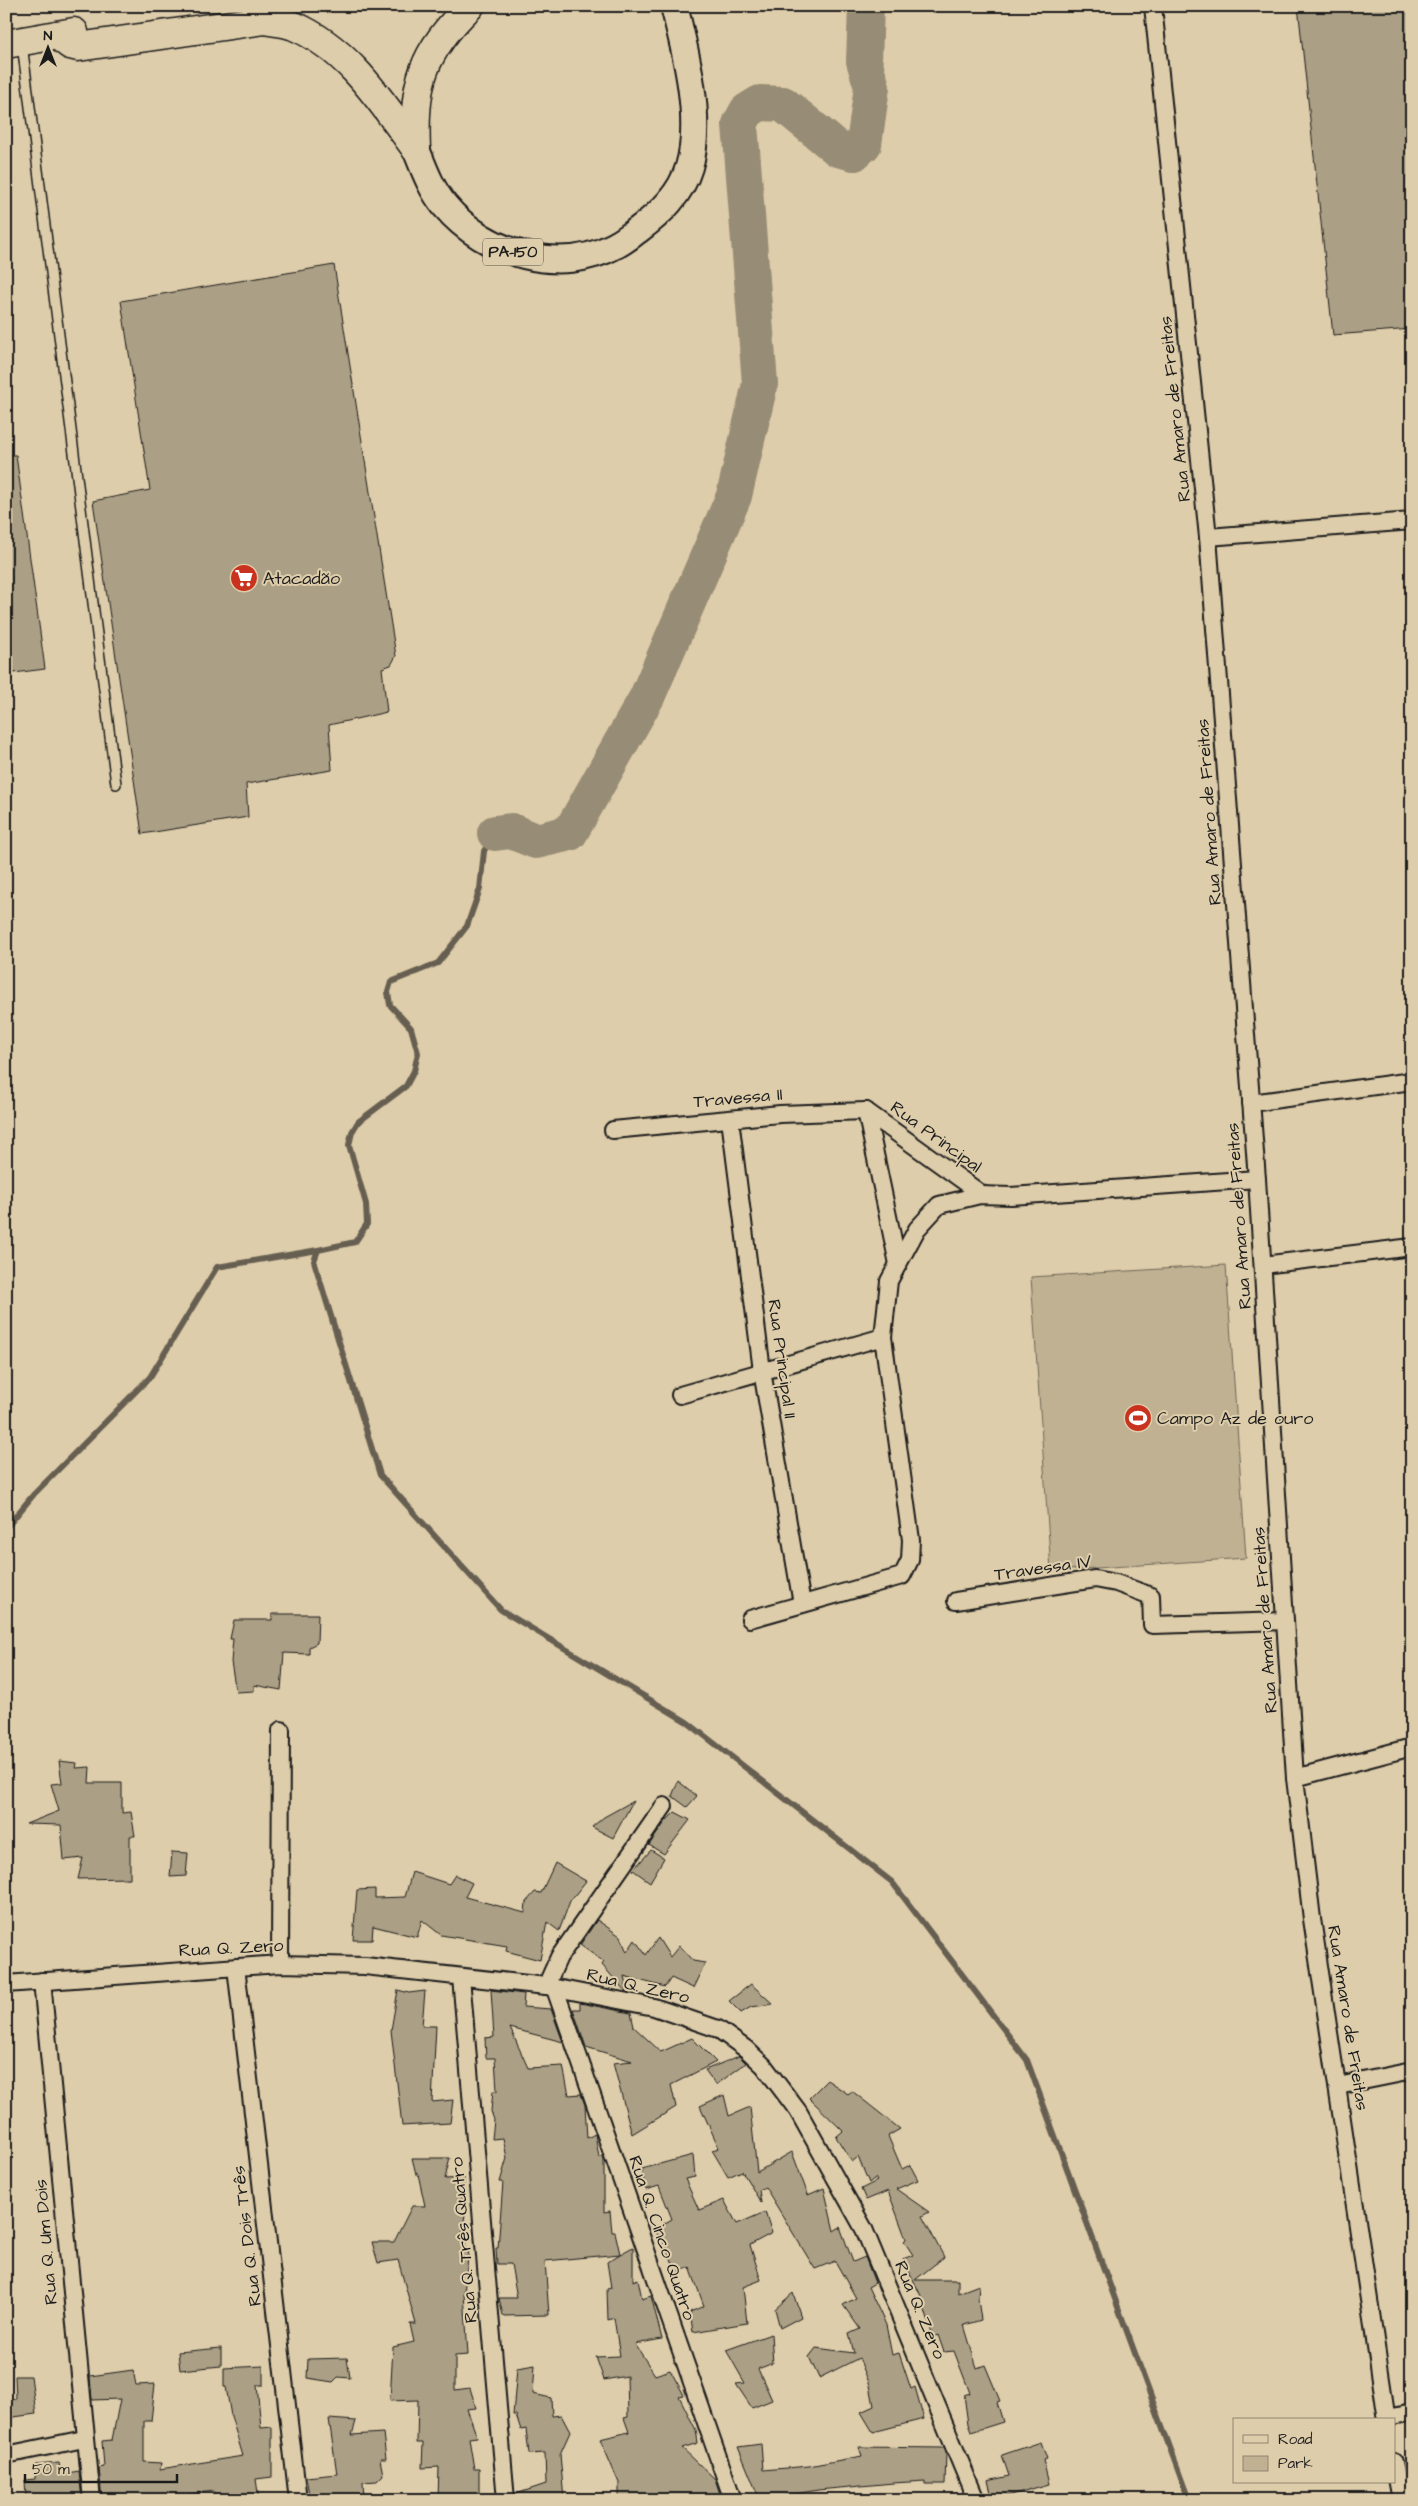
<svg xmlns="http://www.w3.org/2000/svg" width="1418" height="2506" font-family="'Architects Daughter',sans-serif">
  <rect width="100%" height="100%" fill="#decdaa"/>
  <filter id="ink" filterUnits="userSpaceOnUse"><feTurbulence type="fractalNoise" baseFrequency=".02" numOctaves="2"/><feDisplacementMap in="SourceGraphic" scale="10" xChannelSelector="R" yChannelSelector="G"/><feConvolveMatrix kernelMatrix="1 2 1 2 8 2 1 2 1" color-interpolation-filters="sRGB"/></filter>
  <g filter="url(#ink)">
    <path fill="#bfb192" stroke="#6e6657" d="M1226 1265 1246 1558 1051 1571 1031 1277Z"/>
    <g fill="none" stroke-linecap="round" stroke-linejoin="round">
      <g stroke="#665f51" stroke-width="6">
        <path d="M495 833 484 851 480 889 467 926 438 963 391 982 388 992 390 1005 411 1028 418 1053 414 1071 406 1086 358 1122 352 1132 349 1145 366 1204 367 1224 355 1242 318 1250 314 1261 380 1475 501 1610 687 1722 892 1882 1027 2060 1189 2500"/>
        <path d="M6 1528 34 1494 150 1377 217 1267 318 1250"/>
      </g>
      <path stroke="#978c75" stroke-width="36" d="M495 833 511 831 536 841 570 833 647 697 734 496 760 384 740 124 747 111 760 103 783 104 838 149 854 153 864 144 872 87 864 61 866 6"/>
    </g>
    <g fill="#ab9f85" stroke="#1c1c1c">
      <path d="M1298 6H1412V329L1333 335Z"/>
      <path d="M334 265 396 656 391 665 382 668 387 712 329 725 332 770 246 784 248 817 142 834 93 501 150 490 121 301Z"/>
      <path d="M6 455H16L45 669 6 674Z"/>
      <path d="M272 1614H318L317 1643 309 1647V1654L284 1653 281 1690 254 1685V1691L236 1692 231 1662 233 1639H230L234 1620H272Z"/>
      <path d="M59 1761 77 1763 76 1768 90 1767 89 1783H122V1813L131 1812 135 1836H130V1878L78 1879 83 1858 64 1860 61 1825 26 1824 59 1811 51 1784 62 1783Z"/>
      <path d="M678 1781 697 1796 687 1807 672 1796Z"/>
      <path d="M633 1801 613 1838 592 1827 604 1817Z"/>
      <path d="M675 1812 690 1820 664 1854 649 1845 666 1821Z"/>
      <path d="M651 1850 664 1858 650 1882 633 1870Z"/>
      <path d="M172 1852 188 1853 186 1876 170 1877Z"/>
      <path d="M555 1863 586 1881 570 1901 559 1931 547 1922 540 1960 506 1951 507 1946 441 1935 422 1920 417 1937 373 1926 372 1940H353L357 1890 375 1889V1898L405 1897 412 1872 449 1884 455 1875 472 1883 465 1897 525 1913 526 1902 535 1892 541 1893Z"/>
      <path d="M597 1920 620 1936 627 1952 635 1940 646 1955 658 1938 670 1957 679 1946 693 1961 705 1963 693 1988 671 1978 665 1987 624 1976 627 1992 625 1991 602 1965 604 1962 580 1945Z"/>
      <path d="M751 1984 773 2004 751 2007 741 2013 729 2001Z"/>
      <path d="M398 1990 409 1993 425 1991 422 2026H436L432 2102 453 2100 450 2123 402 2126 391 2030Z"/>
      <path d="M491 1990 524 1994 523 2007 551 2009 563 2042 510 2028 528 2068 563 2066 569 2095 581 2094 585 2105 587 2138 595 2134 599 2157H603L604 2161V2212L610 2211 612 2232H615L620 2254 633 2247V2281L638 2279 642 2299 651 2296 662 2339 635 2344 655 2375 670 2370 684 2395 679 2396 696 2430 698 2443 682 2448 715 2479 722 2500H619V2483L600 2439 629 2432 624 2418 628 2417 627 2376 604 2380 596 2357 620 2356 614 2318 608 2320 607 2289 611 2288 607 2262 620 2254 545 2261 549 2315 503 2316 499 2298H517L511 2264H497L496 2248H498L503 2182H500L507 2158 503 2138 492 2139 494 2120 491 2111 493 2091H497L495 2058H486L485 2038 494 2037Z"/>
      <path d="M580 2003 631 2013 634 2027 661 2052 692 2038 716 2062 671 2085 676 2107 632 2134 613 2063 632 2061 586 2047 573 2009H580Z"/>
      <path d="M739 2056 746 2063 716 2085 705 2070Z"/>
      <path d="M827 2080 848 2094 852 2091 900 2129 888 2136 902 2169 910 2165 918 2180 896 2189 929 2212 922 2216 944 2257 915 2280H958V2293L979 2285 978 2299 981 2320 964 2325 977 2368 985 2365 1000 2401 997 2402 1003 2422 971 2432 968 2424 964 2395 970 2393 954 2351 944 2352 938 2335 933 2337 924 2307 926 2306 903 2259 913 2255 904 2241 906 2239 888 2191 866 2200 861 2189 877 2181 875 2178 869 2183 858 2157 852 2162 836 2137 843 2131 809 2098Z"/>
      <path d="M724 2095 729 2116 750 2107 757 2172 792 2152 808 2195 824 2188 834 2231 840 2227 853 2262 865 2257 875 2283 868 2287 886 2325 892 2355 899 2353 911 2389 915 2387 924 2419 873 2432 861 2412 874 2406 870 2385 859 2358 819 2378 809 2357 816 2348 854 2353 849 2334 860 2329 843 2305 856 2298 835 2261 815 2269 765 2187 759 2190 761 2203 742 2171 728 2177 712 2150 719 2148 700 2106Z"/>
      <path d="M693 2155 695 2177 685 2179 699 2210 724 2200 737 2224 765 2212 772 2233 750 2245 761 2280 743 2287 747 2323 693 2332 690 2312 704 2306 690 2267 677 2273 663 2240 656 2233 660 2231 658 2227 672 2219 659 2186 646 2190 641 2169Z"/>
      <path d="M412 2158H450L445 2179 464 2178 463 2205H466L462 2238H466L465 2249H469L464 2293 468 2355 455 2356V2390L470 2388 476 2408 467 2409 477 2437 469 2438 474 2469H479V2500H438L439 2467 422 2468 423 2443H417L418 2400 390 2401 393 2347 414 2342 410 2324H416L398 2260 378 2263 372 2242H394L412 2206H425L418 2174H416Z"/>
      <path d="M793 2293 801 2317 780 2328 775 2309Z"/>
      <path d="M771 2334 773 2363 758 2369 772 2400 752 2408 736 2384 745 2383 726 2350Z"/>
      <path d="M221 2348V2366L180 2370 178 2352Z"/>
      <path d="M347 2358 350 2378 338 2377 333 2382 307 2378 308 2359Z"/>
      <path d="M535 2365 533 2394 551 2398 552 2416 561 2415 570 2432 560 2454 564 2500H516V2494L546 2484 545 2453 529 2454 526 2429 521 2430 516 2415H513L517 2368Z"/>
      <path d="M263 2366V2385H257L261 2428 272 2427V2477L256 2479 259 2500H217L214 2491 190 2494 189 2500H102L99 2468 104 2467 102 2441 112 2440 120 2399 92 2400 90 2376 133 2370 136 2385 155 2384 151 2421H144V2462L161 2463 160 2469 243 2456 231 2416 226 2387H224V2368Z"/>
      <path d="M15 2376H31L36 2414 6 2418V2400L16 2399Z"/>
      <path d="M329 2419 356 2421 352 2435 383 2433 386 2459H380L383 2475 377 2481 363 2482 364 2500H310L306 2477 337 2474Z"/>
      <path d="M1041 2442 1047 2459 1043 2460 1049 2484 993 2500 988 2481 1009 2476 1002 2455Z"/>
      <path d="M761 2444 763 2470 809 2466 862 2456 859 2447 944 2448 946 2453 945 2484H925V2481L893 2483 818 2490 760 2500 738 2447Z"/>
      <path d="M59 2463 61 2474 79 2471 82 2500H26L25 2480 35 2479 36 2465Z"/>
    </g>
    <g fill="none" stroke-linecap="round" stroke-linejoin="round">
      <g stroke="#1c1c1c" stroke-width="12">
        <path id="service" d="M22 44 116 784"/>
      </g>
      <g stroke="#1c1c1c" stroke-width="20">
        <g id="minor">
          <path d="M1153 6 1208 537 1257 1179 1295 1778 1312 1919 1387 2420"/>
          <path d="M1208 537 1412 521"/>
          <path d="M1251 1103 1412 1081"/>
          <path d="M866 1111 898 1264"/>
          <path d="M866 1111 983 1195"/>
          <path d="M730 1119 762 1371 802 1604"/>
          <path d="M613 1130 780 1114 866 1111"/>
          <path d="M1263 1265 1412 1247"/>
          <path d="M680 1395 883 1337"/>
          <path d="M956 1601 1095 1579 1116 1583 1151 1596 1152 1625 1285 1621"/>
          <path d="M750 1619 902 1576 910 1560 911 1540 883 1337 889 1281 917 1229 939 1205 980 1195 1011 1196 1257 1179"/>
          <path d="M1295 1778 1412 1747"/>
          <path d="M280 1964 281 1730"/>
          <path d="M236 1967 298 2500"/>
          <path d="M461 1977 506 2500"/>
          <path d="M42 1981 92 2500"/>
          <path d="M6 1984 280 1964 365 1966 546 1986 654 2007 718 2029 746 2049 764 2066 798 2111 864 2229 976 2500"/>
          <path d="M546 1986 559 1957 664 1806"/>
          <path d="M555 1989 733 2500"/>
          <path d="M1338 2086 1412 2071"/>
          <path d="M1387 2418 1412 2413"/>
          <path d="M6 2455 84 2439"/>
          <path d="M1394 2462 1401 2500"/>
        </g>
      </g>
      <g stroke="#1c1c1c" stroke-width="30">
        <path id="primary" d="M416 149C424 169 431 189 445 206 485 254 560 276 616 245 624 241 631 235 638 230 661 213 681 194 689 167 703 120 686 53 674 6"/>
      </g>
      <g stroke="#1c1c1c" stroke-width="31">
        <g id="trunk">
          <path d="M57 35 70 45 78 47 264 20C274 22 285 22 294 26 349 49 382 103 416 149"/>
          <path d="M6 44 74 32"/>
          <path d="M416 149C413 84 422 52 470 6"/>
        </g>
      </g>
      <use href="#service" stroke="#decdaa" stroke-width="9"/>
      <use href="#minor" stroke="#decdaa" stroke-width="16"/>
      <use href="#primary" stroke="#decdaa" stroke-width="26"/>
      <use href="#trunk" stroke="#decdaa" stroke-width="28"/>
    </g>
  </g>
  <defs>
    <g id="supermarket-disc" transform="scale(1.4375)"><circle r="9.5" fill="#c8321e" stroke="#decdaa"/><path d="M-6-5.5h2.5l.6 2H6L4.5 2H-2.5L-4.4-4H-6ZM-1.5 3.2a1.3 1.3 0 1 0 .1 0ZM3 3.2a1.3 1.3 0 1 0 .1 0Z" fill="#fff"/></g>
    <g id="stadium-disc" transform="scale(1.4375)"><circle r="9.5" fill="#c8321e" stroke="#decdaa"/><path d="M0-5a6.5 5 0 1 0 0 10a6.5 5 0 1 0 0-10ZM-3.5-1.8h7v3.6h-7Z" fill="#fff"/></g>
  </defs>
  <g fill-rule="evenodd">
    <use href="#supermarket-disc" x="244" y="578"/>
    <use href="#stadium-disc" x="1138" y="1418"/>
  </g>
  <g text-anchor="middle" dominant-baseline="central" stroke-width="4" stroke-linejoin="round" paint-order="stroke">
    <rect fill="#decdaa" stroke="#565147" stroke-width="1" x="483" y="238.5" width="60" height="27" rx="4"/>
    <g font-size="16" font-weight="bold" fill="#1c1c1c">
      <text x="513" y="252">PA-150</text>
    </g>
    <g font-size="18" fill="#1c1c1c" stroke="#decdaa">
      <text transform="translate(1175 409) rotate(-96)">Rua Amaro de Freitas</text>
      <text transform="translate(1209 812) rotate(-94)">Rua Amaro de Freitas</text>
      <text transform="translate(738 1098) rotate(-5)">Travessa II</text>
      <text transform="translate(936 1137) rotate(36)">Rua Principal</text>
      <text transform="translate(1239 1216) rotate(-94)">Rua Amaro de Freitas</text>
      <text transform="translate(782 1359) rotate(82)">Rua Principal II</text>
      <text transform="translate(1043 1568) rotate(-8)">Travessa IV</text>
      <text transform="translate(1265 1620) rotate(-94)">Rua Amaro de Freitas</text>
      <text transform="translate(231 1948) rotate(-3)">Rua Q. Zero</text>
      <text transform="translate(638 1986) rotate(13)">Rua Q. Zero</text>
      <text transform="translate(1348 2018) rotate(81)">Rua Amaro de Freitas</text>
      <text transform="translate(247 2236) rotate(-97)">Rua Q. Dois Três</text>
      <text transform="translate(662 2238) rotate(71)">Rua Q. Cinco Quatro</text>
      <text transform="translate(464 2240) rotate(-95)">Rua Q. Três Quatro</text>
      <text transform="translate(46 2242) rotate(-95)">Rua Q. Um Dois</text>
      <text transform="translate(920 2310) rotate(67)">Rua Q. Zero</text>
    </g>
    <g font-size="18" fill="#1c1c1c" stroke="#decdaa" text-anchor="start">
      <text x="263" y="578">Atacadão</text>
      <text x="1157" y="1418">Campo Az de ouro</text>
    </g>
  </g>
  <rect width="1418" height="2506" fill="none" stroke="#decdaa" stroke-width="25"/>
  <rect x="12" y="12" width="1393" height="2481" fill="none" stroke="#1c1c1c" stroke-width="2" filter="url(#ink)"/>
  <rect x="1233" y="2418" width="162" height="65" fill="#decdaa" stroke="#908671"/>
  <rect x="1243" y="2435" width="25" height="8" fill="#decdaa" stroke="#908671"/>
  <text x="1278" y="2444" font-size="15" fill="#1c1c1c">Road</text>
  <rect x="1243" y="2456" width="25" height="15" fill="#bfb192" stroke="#908671"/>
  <text x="1278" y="2468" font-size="15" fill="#1c1c1c">Park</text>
  <g transform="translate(48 48)" stroke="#decdaa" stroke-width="4" paint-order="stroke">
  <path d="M0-4L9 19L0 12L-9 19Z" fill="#1c1c1c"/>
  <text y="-8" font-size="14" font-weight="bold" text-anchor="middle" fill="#1c1c1c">N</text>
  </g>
  <path d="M25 2474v8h152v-8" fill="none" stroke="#1c1c1c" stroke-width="2.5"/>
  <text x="32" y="2474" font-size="15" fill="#1c1c1c" stroke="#decdaa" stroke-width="4" paint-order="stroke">50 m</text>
</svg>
